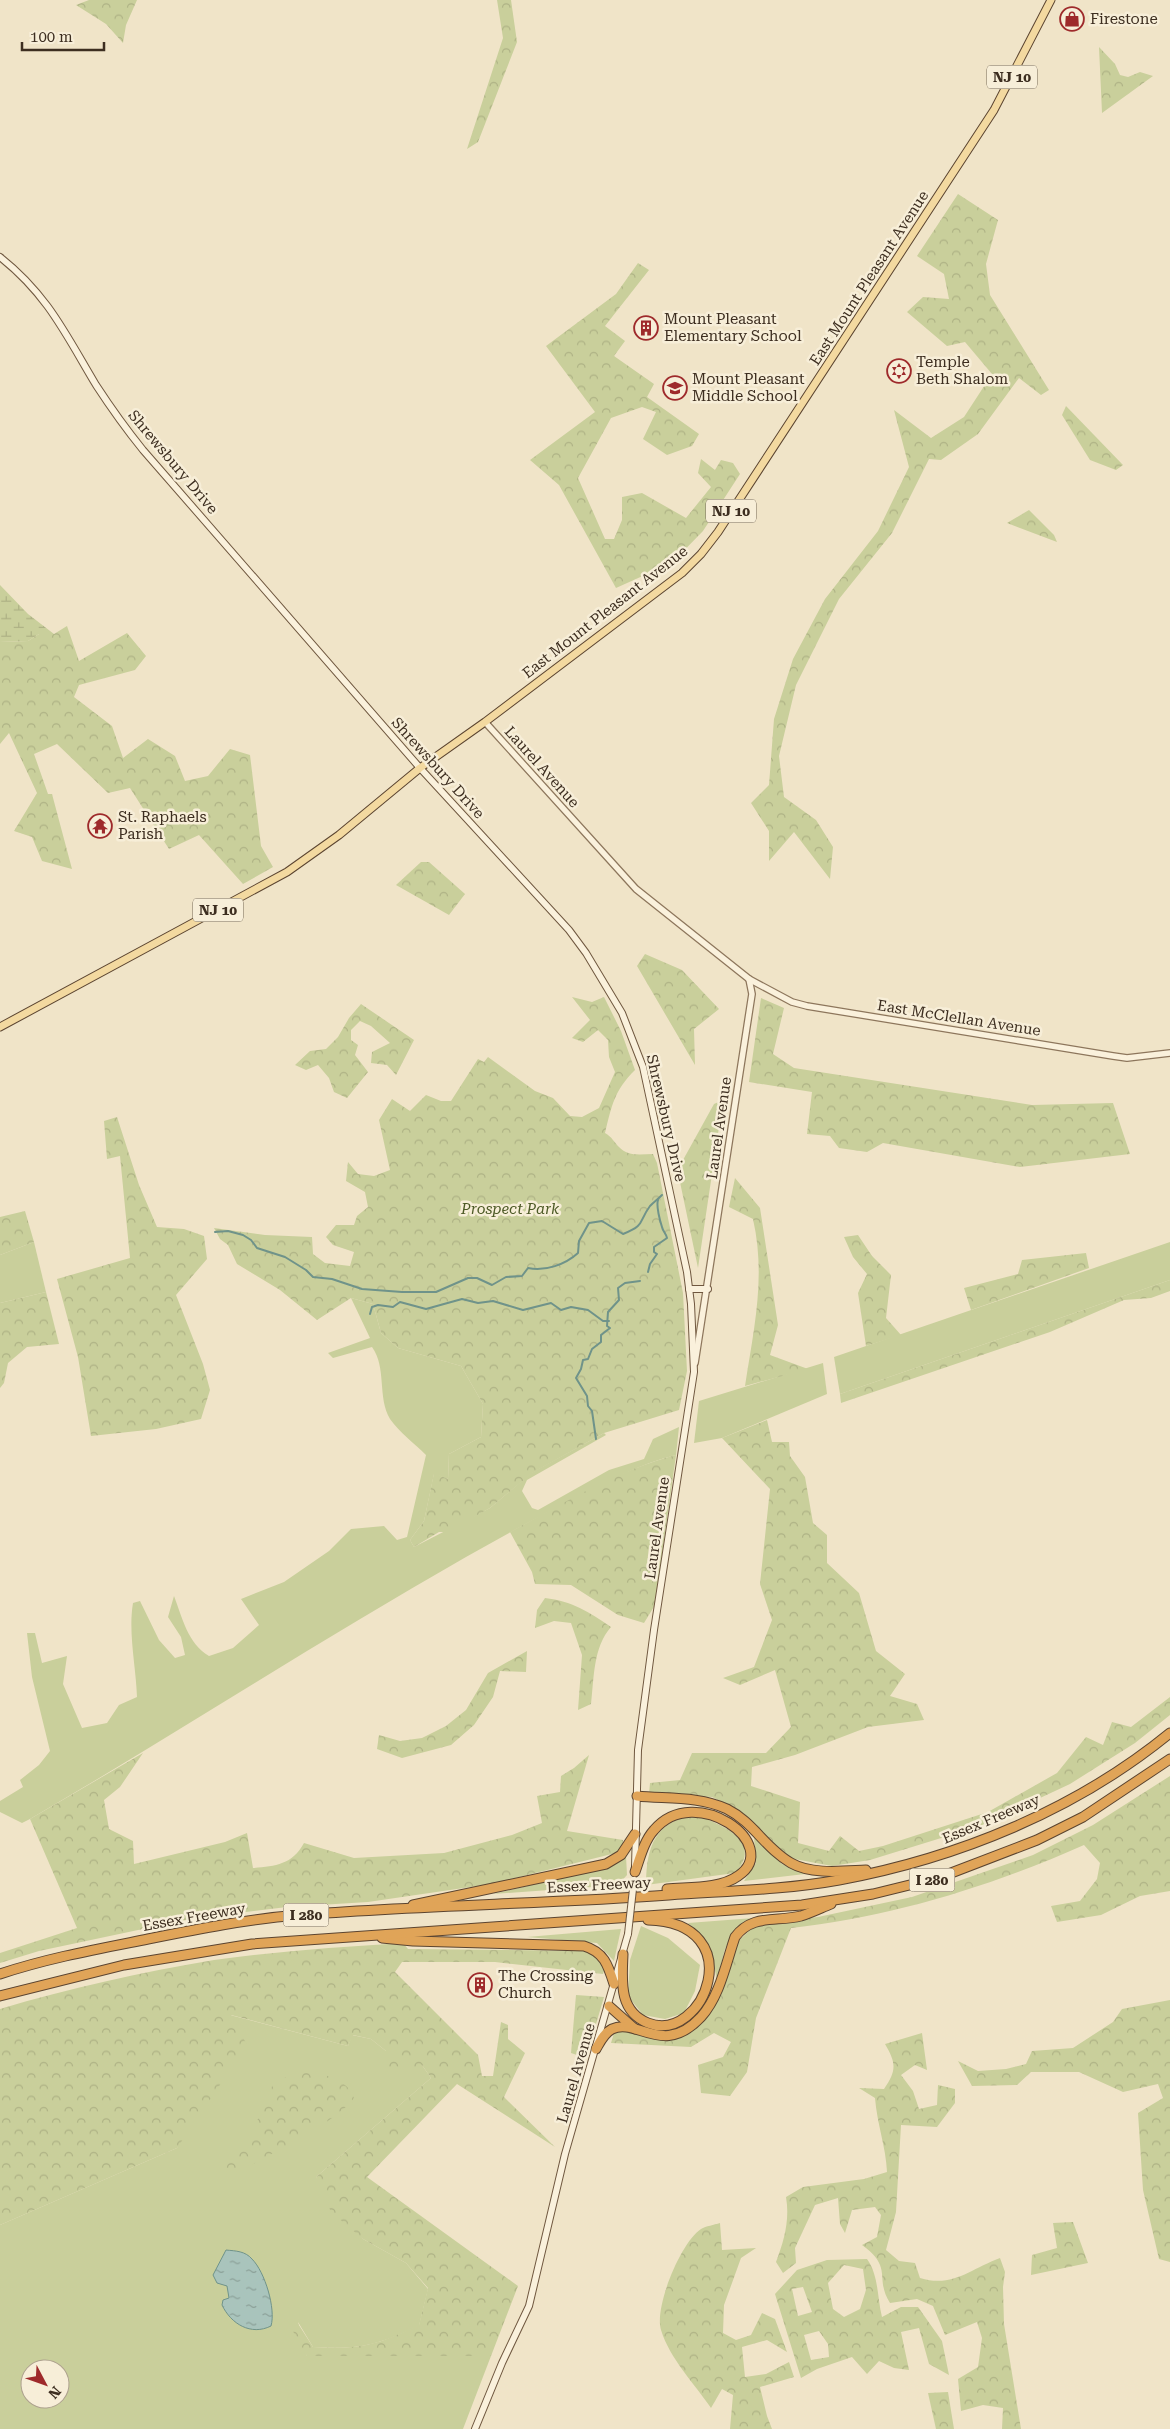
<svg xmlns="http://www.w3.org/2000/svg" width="1170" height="2429" font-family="'Roboto Serif',serif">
  <defs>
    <pattern id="forest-crowns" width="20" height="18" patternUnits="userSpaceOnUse" patternTransform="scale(1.25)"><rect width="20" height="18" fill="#c9cf9b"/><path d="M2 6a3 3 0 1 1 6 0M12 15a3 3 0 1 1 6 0" fill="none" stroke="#aeb285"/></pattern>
    <pattern id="wetland-marsh" width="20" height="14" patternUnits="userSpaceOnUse" patternTransform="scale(1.25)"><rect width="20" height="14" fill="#c9cf9b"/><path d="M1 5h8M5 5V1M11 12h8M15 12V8" fill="none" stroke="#aeb285"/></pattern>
    <pattern id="water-ripples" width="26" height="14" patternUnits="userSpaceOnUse" patternTransform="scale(1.25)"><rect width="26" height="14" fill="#a9c4bc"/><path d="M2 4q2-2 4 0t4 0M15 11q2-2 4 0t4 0" fill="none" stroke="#8ba098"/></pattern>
  </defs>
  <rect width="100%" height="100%" fill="#f0e4c8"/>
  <g fill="#c9cf9b" fill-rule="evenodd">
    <path d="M34 1242 46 1292 0 1303V1255Z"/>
    <path d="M1170 1242V1280L840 1394 834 1357Z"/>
    <path d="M351 1298 373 1304 381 1333 398 1348 461 1366 483 1404 481 1437 449 1454 448 1479 434 1474 424 1521 410 1540 414 1547 490 1508 531 1473 604 1433 606 1435 527 1480 522 1491 532 1508 538 1510 609 1470 644 1459 653 1439 679 1427 676 1455C639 1464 606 1482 572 1500 536 1518 501 1537 466 1557 318 1641 176 1734 30 1819L22 1823 0 1812V1801L23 1787 20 1780 39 1765 50 1751 32 1677 27 1633H35L42 1663 67 1656 63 1684 82 1728 107 1723 119 1705 137 1697C136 1666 128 1633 133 1603L140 1601 159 1640 175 1658 185 1655 181 1637 168 1617 174 1596C182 1617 188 1644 209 1656L233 1648 259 1625 241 1599 284 1582 329 1551 351 1529 384 1526 397 1540 407 1537 426 1455C415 1444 399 1432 390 1419 377 1397 387 1368 372 1347L333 1358 328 1353 370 1338Z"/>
    <path d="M823 1363 827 1394 722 1438 694 1443 699 1401Z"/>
    <path d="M754 1837 782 1864 805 1874 744 1881 756 1863Z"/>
    <path d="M626 1856 627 1875 618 1885 493 1894 606 1868Z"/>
    <path d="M754 1918 733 1932 725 1949 717 1979 708 1943 688 1923Z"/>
    <path d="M641 1926 668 1938 700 1965 695 1991 684 2013 665 2019 643 2015 628 1996 630 1960Z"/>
    <path d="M621 1929 614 1961 597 1943 527 1937Z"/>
    <path d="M230 2015 348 2046 352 2035 371 2039 386 2051 422 2065 431 2078 316 2177 363 2239 406 2263 428 2289 419 2326C377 2345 360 2350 313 2347L298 2322 307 2356H491L463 2429H0V2225L177 2148ZM30 2369H60V2399H30Z"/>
  </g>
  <g fill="url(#forest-crowns)" fill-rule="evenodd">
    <path d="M89 0H137L126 25 123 43 106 24 76 5Z"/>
    <path d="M497 0H511L517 42 478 142 467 149 503 38Z"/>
    <path d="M1099 47 1115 64 1120 75 1128 77 1140 72 1153 76 1102 113Z"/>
    <path d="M958 194 998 220 986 264 990 295 1049 390 1041 395 1019 378 978 434 941 460 929 459 892 533 839 599 796 685 779 756 784 797 816 820 833 847 830 879 794 832 769 861V831L751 803 769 785 774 719 793 659 825 599 878 531 909 467 894 410 931 438 964 417 992 374 965 342 947 346 907 312 923 297 949 299 944 274 917 256Z"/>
    <path d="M638 263 649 270 605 326 625 341 614 356 654 384 647 397 699 434 692 446 667 455 643 439 656 412 642 407 611 418 578 478 605 539H614L622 520V497L642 493 686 518 711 487 698 473 701 459 715 470 721 460 733 463 740 474 703 531 665 570 660 573 656 570 616 588 559 485 530 460 595 412 546 346 616 294Z"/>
    <path d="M1066 406 1123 465 1116 470 1090 460 1062 415Z"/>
    <path d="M1029 510 1054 535 1057 542 1007 523Z"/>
    <path d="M67 626 79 661 127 633 146 656 135 670 79 685 74 697 112 726 123 758 148 739 175 756 185 781 208 776 230 749 250 755 261 846 273 867 243 884 199 835 169 849 130 788 108 793 57 744 34 754 48 794H52L72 869 42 861 32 837 14 831 37 793 9 733 0 744V642L28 641 39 634H54Z"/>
    <path d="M421 862H429L465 894 449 915 396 885Z"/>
    <path d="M645 954 682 970 719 1009 694 1029 695 1065 637 966Z"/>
    <path d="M572 997 592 1002 604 997 621 1031 635 1070C614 1091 612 1105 605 1133 612 1137 614 1142 619 1147 628 1157 641 1154 653 1154L657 1163 683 1293 687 1371 679 1410 604 1433 532 1473 490 1508 447 1532H439L414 1547 410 1540 424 1521 434 1473 448 1479 449 1454 481 1437 483 1404 461 1366 398 1348 381 1333 373 1304 351 1298 317 1320 280 1290 237 1264 228 1245 220 1239 214 1228 265 1235 312 1237 313 1254 325 1263 350 1266 354 1252 333 1245 326 1237 336 1225H354L357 1216 368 1207 365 1192 346 1181 348 1162 358 1174 374 1176 390 1170 379 1120 392 1099 410 1111 426 1095 441 1101H451L478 1059 484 1062 488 1057 535 1091 553 1098 570 1116 582 1117 599 1108 615 1072 609 1057 608 1040 598 1030 583 1042 572 1038 590 1020Z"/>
    <path d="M761 998 784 1008 773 1054 794 1068 1032 1105 1113 1103 1130 1154 1020 1167 883 1143 867 1152 839 1148 830 1136 807 1134 812 1092 749 1082Z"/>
    <path d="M361 1004 414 1040 396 1075 387 1065 371 1063 372 1052 390 1043 371 1026 360 1021 351 1030V1040L358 1045 355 1055 368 1072 347 1098 334 1092 329 1078 318 1065 306 1070 295 1065 310 1051 326 1049 338 1037 349 1018Z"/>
    <path d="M723 1100 698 1268 676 1163 683 1160 714 1104Z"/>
    <path d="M117 1117 139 1185 157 1227 184 1229 204 1236 207 1259 176 1295 203 1364 210 1390 201 1419 156 1429 91 1436 78 1357 57 1279 130 1258 120 1156 107 1159 104 1121Z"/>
    <path d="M735 1178 760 1208 778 1325 770 1355 808 1369 745 1386C754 1328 766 1277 753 1219L729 1207Z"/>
    <path d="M25 1211 34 1242 0 1255V1217Z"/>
    <path d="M858 1235 872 1256 891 1275 886 1318 901 1335 866 1346 858 1293 867 1274 853 1257 844 1237Z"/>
    <path d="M1086 1253 1089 1268 971 1310 964 1288 1018 1274 1022 1260Z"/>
    <path d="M1170 1280V1291L1151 1298 1124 1300 1050 1332 841 1403 840 1394Z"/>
    <path d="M46 1292 59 1344 27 1347 8 1363 4 1383 0 1388V1303Z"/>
    <path d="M767 1420 772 1442H789L790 1456 805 1477 813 1523 827 1535V1563L859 1593 876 1651 905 1674 890 1696 917 1704 924 1720 868 1727 795 1755 752 1767 751 1786 800 1802 798 1843 829 1851 840 1836 859 1851 883 1846 988 1812 1057 1773 1086 1737 1103 1745 1112 1722 1131 1727 1170 1697V1715L1135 1743 1070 1784 980 1826 870 1860 832 1866 789 1858 744 1814 712 1797 649 1794 650 1783 680 1780 692 1753H766L791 1727 775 1670 740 1685 723 1678 754 1667 772 1620 760 1584 770 1489 722 1438Z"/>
    <path d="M676 1455 655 1605 644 1623 618 1615 571 1585 535 1584 532 1572 510 1532C563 1504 617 1470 676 1455Z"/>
    <path d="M545 1598C572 1601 589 1612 611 1627 593 1647 594 1679 591 1704L578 1710 582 1655 571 1623 554 1621 535 1628 537 1610Z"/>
    <path d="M527 1651 526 1672 500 1671 493 1697 474 1725 451 1745 402 1758 377 1749 379 1735 400 1741 422 1738 446 1726 466 1710 488 1673Z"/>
    <path d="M143 1753 120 1787 104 1800 109 1829 133 1841 134 1864 225 1842 247 1833 253 1868C275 1866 292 1865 304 1843L354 1858 444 1853 512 1835 542 1823 537 1796 560 1792 561 1776 574 1768 589 1755 567 1831 623 1840V1846L620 1852 491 1884 368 1902 287 1907 190 1919 39 1951 0 1963V1953L77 1928 30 1819Z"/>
    <path d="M1170 1776V1891L1140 1896 1101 1915 1057 1922 1051 1906 1080 1901 1097 1879 1100 1863 1084 1845C992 1886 892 1917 791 1928L756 2018 747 2072 730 2096 701 2093 698 2065 723 2057 731 2042 714 2033 691 2047 611 2043 614 2033 617 2030 665 2039 698 2026 738 1941 757 1924 818 1917 912 1897 1033 1855 1093 1825Z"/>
    <path d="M697 1815C722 1825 764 1842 735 1873L646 1885C646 1847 655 1820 697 1815Z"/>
    <path d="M403 1943 408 1949 594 1951 605 1968 603 1974 495 1962H402L395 1972 478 2055 482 2076H493L501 2022 508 2025V2039L525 2053 504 2097 555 2147 457 2084 367 2177 518 2286 491 2356H307L290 2326 297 2322 313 2347C360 2350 377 2345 419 2325L428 2288 406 2263 363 2239 331 2212 316 2177 431 2078 422 2065 388 2077 386 2051 371 2039 353 2035 348 2046 231 2015 247 2045 177 2148 0 2225V2009C70 1988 142 1972 214 1960 277 1951 340 1947 403 1943Z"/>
    <path d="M576 1995 604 1997 586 2058 571 2053Z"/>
    <path d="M1170 2000V2262L1159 2259 1143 2190 1138 2113 1163 2098 1158 2084 1123 2092 1079 2072H1031L1017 2085 972 2086 958 2061 978 2071 1006 2069 1026 2064 1032 2051 1073 2048 1113 2022 1122 2009Z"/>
    <path d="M922 2033 927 2070 915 2065 901 2075 913 2091 919 2109 937 2105 938 2085 955 2089V2103L937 2127 901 2125 896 2212 886 2250 899 2261 915 2263 920 2278C953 2288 970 2269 1000 2258L1005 2272 1003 2287 1004 2324 1021 2429H1002L1003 2408 983 2405 961 2411 958 2379 978 2367 982 2338 977 2322 945 2335 933 2306 917 2299 890 2303C874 2278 894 2268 862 2245L877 2237 881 2215 875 2207 852 2210 845 2233 840 2224 838 2198 815 2205 795 2248 796 2263 783 2273 776 2262C784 2241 790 2220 786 2197L803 2187 864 2179 887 2172C886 2147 877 2124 875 2098L859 2088 884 2089C897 2070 896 2063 885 2044Z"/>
    <path d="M317 2072C332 2078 349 2082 354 2098 338 2121 271 2154 244 2169L233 2174 227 2173 225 2166 248 2142 273 2084 292 2074Z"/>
    <path d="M1073 2222 1088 2263 1031 2275 1032 2255 1057 2248 1053 2223Z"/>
    <path d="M720 2223 722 2250 756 2248 741 2258 732 2283 724 2305 723 2333 736 2340 751 2335 762 2313 775 2319 787 2352 767 2340 742 2347 745 2377 766 2374 789 2362 794 2377 760 2387 767 2416 772 2429H730L733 2395 722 2389 711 2408C694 2383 670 2359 661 2330 654 2307 681 2242 701 2229 706 2226 714 2225 720 2223Z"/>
    <path d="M867 2259C879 2276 877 2297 882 2317L901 2307H918L942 2341 949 2375 929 2364 919 2328 901 2332 909 2370 894 2368 879 2361 867 2374 852 2357 817 2369 801 2378 775 2294 797 2270 827 2260ZM844 2265 863 2269 866 2290 860 2309 844 2317 833 2309 828 2283ZM803 2287 812 2312 798 2316 792 2289ZM819 2331 828 2344 829 2357 811 2360 804 2335Z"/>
    <path d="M948 2392 954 2429H936L928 2393Z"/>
  </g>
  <path fill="url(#wetland-marsh)" d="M0 585 28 614 54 634H39L28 641 0 642Z"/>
  <path fill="url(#water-ripples)" stroke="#6f938a" d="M226 2250C236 2251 245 2251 252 2259 265 2272 276 2309 271 2326 251 2336 231 2324 222 2305L223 2300 229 2298 227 2286 217 2283 213 2275Z"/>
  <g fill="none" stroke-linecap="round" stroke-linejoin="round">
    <g stroke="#6f938a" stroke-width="2">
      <path d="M215 1232 228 1231 243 1235 251 1240 257 1248 285 1257 306 1270 313 1277 332 1279 362 1289 402 1292H436L468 1278H477L492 1285 506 1277 522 1276 528 1268C545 1272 566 1264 578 1253L579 1241 589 1223 602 1221 623 1234C646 1225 638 1222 650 1206 654 1202 658 1199 662 1195"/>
      <path d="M648 1272 650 1264 657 1254 654 1252V1247L667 1238C666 1233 663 1232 662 1227 660 1221 656 1206 658 1200"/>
      <path d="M370 1314 372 1307 378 1305 393 1307 400 1302 426 1309 462 1299 478 1303 493 1301 523 1310 551 1303 561 1310 571 1307 588 1310 603 1321H609"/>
      <path d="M596 1439 592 1411 588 1406 587 1396 576 1378 581 1369 583 1360 588 1359 592 1349 601 1342V1335L610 1328 607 1326 608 1312 619 1300 618 1288 625 1283 640 1281"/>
    </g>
    <g stroke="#8d765c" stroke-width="8">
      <g id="tertiary">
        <path d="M485 722 636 889 749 979 792 1002 807 1006 1113 1056 1127 1058 1170 1053"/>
        <path d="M695 1363 752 994 749 979"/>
      </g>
    </g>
    <g stroke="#6f573f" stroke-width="8">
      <g id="secondary">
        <path d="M0 257C48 295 66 335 96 385 111 408 126 429 143 450L420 768 569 930 586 953 622 1013 643 1067 687 1272 691 1304 694 1372 654 1630 638 1750 635 1867"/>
        <path d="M689 1289H708"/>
        <path d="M475 2429 502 2363 529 2306 565 2154 628 1934"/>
      </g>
    </g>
    <g stroke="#5b4430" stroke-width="9">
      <path id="primary" d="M0 1027 287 872 339 835 420 768 485 722 682 573 701 554 718 532 994 110 1051 0"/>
    </g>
    <g stroke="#5b4430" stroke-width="11">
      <g id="motorway">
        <path d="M637 1796C667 1799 699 1796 727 1809 753 1822 766 1849 791 1863 812 1875 843 1871 866 1870"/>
        <path d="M635 1872C640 1858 644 1841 654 1830 695 1781 784 1845 738 1876 720 1889 689 1887 667 1889"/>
        <path d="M413 1905 606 1864 621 1855 635 1834"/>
        <path d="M382 1938 413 1941 584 1946C604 1952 608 1965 614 1984"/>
        <path d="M623 1954C622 1980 618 2011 648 2023 704 2045 752 1923 648 1920"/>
        <path d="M0 1974C48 1958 98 1949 148 1939 198 1929 248 1919 299 1915 422 1905 546 1904 669 1895 726 1891 784 1890 839 1880 958 1858 1076 1810 1170 1733"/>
        <path d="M0 1996 124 1965 252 1944 802 1905 873 1894 938 1878 1037 1840 1083 1817 1170 1759"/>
        <path d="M609 2006 635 2029"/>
        <path d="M596 2049C600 2042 604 2033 612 2029 637 2017 663 2058 701 2017 720 1996 726 1963 735 1937 752 1914 776 1922 801 1916 811 1913 821 1908 831 1904"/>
      </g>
    </g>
    <use href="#tertiary" stroke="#faf1dc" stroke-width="5.5"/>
    <use href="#secondary" stroke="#faf1dc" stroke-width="6"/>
    <use href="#primary" stroke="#f3d9a0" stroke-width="7"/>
    <use href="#motorway" stroke="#e0a458" stroke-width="9"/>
    <g stroke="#6f573f" stroke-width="8" stroke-linecap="butt">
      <path id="secondary-bridge" d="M628 1934 634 1880"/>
    </g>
    <use href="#secondary-bridge" stroke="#faf1dc" stroke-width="6"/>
  </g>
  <defs>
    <g id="shop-ring" transform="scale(1.25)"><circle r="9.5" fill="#f7eed8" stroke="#9e2a2b" stroke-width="1.5"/><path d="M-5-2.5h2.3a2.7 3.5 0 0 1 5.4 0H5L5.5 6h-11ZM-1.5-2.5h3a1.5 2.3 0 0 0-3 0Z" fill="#9e2a2b"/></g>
    <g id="building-ring" transform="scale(1.25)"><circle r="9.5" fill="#f7eed8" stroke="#9e2a2b" stroke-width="1.5"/><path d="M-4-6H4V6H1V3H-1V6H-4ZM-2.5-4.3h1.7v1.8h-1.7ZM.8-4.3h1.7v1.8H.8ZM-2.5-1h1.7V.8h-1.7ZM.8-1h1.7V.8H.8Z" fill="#9e2a2b"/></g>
    <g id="synagogue-ring" transform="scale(1.25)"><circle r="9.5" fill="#f7eed8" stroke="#9e2a2b" stroke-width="1.5"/><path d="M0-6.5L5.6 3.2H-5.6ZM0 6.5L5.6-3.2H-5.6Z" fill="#9e2a2b"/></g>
    <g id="school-ring" transform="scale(1.25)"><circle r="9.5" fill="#f7eed8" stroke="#9e2a2b" stroke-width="1.5"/><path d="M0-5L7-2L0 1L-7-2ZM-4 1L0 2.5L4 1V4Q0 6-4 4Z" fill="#9e2a2b"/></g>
    <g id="temple-ring" transform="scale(1.25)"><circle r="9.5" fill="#f7eed8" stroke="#9e2a2b" stroke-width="1.5"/><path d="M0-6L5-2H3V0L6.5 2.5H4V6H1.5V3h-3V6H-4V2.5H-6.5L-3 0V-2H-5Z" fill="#9e2a2b"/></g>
  </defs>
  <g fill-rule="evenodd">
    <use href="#shop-ring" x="1072" y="19"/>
    <use href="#building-ring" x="646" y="328"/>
    <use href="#synagogue-ring" x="899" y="371"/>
    <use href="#school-ring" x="675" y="388"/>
    <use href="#temple-ring" x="100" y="826"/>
    <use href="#building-ring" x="480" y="1985"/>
  </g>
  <g text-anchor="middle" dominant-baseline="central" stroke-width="5" stroke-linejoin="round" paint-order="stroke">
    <g fill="#f7eed8" stroke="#756857" stroke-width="1">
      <rect x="987" y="65.5" width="50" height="23" rx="4"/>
      <rect x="706" y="499.5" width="50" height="23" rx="4"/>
      <rect x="193" y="898.5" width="50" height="23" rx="4"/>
      <rect x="909.5" y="1868.5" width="45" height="23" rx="4"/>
      <rect x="283.5" y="1903.5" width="45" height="23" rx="4"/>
    </g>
    <g font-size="14" font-weight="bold" fill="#3d2e20">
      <text x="1012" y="77">NJ 10</text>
      <text x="731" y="511">NJ 10</text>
      <text x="218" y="910">NJ 10</text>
      <text x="932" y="1880">I 280</text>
      <text x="306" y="1915">I 280</text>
    </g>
    <g font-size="15" fill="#3d2e20" stroke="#f7eed8" text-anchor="start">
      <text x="1090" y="19">Firestone</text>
      <text x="664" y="319">Mount Pleasant<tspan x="664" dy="17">Elementary School</tspan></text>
      <text x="916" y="362">Temple<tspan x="916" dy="17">Beth Shalom</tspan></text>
      <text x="692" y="379">Mount Pleasant<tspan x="692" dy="17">Middle School</tspan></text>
      <text x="118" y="817">St. Raphaels<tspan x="118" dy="17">Parish</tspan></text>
      <text x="498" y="1976">The Crossing<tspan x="498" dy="17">Church</tspan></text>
    </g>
    <g font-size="15" fill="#3d2e20" stroke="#f7eed8">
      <text transform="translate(869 278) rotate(-57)">East Mount Pleasant Avenue</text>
      <text transform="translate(173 462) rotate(50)">Shrewsbury Drive</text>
      <text transform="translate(605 612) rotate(-38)">East Mount Pleasant Avenue</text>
      <text transform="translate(542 767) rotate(48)">Laurel Avenue</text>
      <text transform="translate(438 768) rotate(48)">Shrewsbury Drive</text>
      <text transform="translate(959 1018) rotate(9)">East McClellan Avenue</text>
      <text transform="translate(666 1118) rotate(77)">Shrewsbury Drive</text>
      <text transform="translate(719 1128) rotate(-82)">Laurel Avenue</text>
      <text transform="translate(657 1528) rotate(-82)">Laurel Avenue</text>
      <text transform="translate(991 1819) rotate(-23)">Essex Freeway</text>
      <text transform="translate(599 1885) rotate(-3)">Essex Freeway</text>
      <text transform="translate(194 1917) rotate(-10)">Essex Freeway</text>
      <text transform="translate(576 2073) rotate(-74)">Laurel Avenue</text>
    </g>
    <g font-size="15" font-style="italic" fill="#4d5a26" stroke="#f7eed8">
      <text x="510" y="1209">Prospect Park</text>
    </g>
  </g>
  <g transform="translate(45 2384) rotate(131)"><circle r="24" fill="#f7eed8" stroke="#ada18e"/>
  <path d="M0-4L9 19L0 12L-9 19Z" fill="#9e2a2b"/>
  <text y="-8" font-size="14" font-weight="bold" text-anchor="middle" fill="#3d2e20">N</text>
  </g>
  <path d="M22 42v8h82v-8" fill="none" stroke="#3d2e20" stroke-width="2.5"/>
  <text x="30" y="42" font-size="15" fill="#3d2e20" stroke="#f7eed8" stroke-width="4" paint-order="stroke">100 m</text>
</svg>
